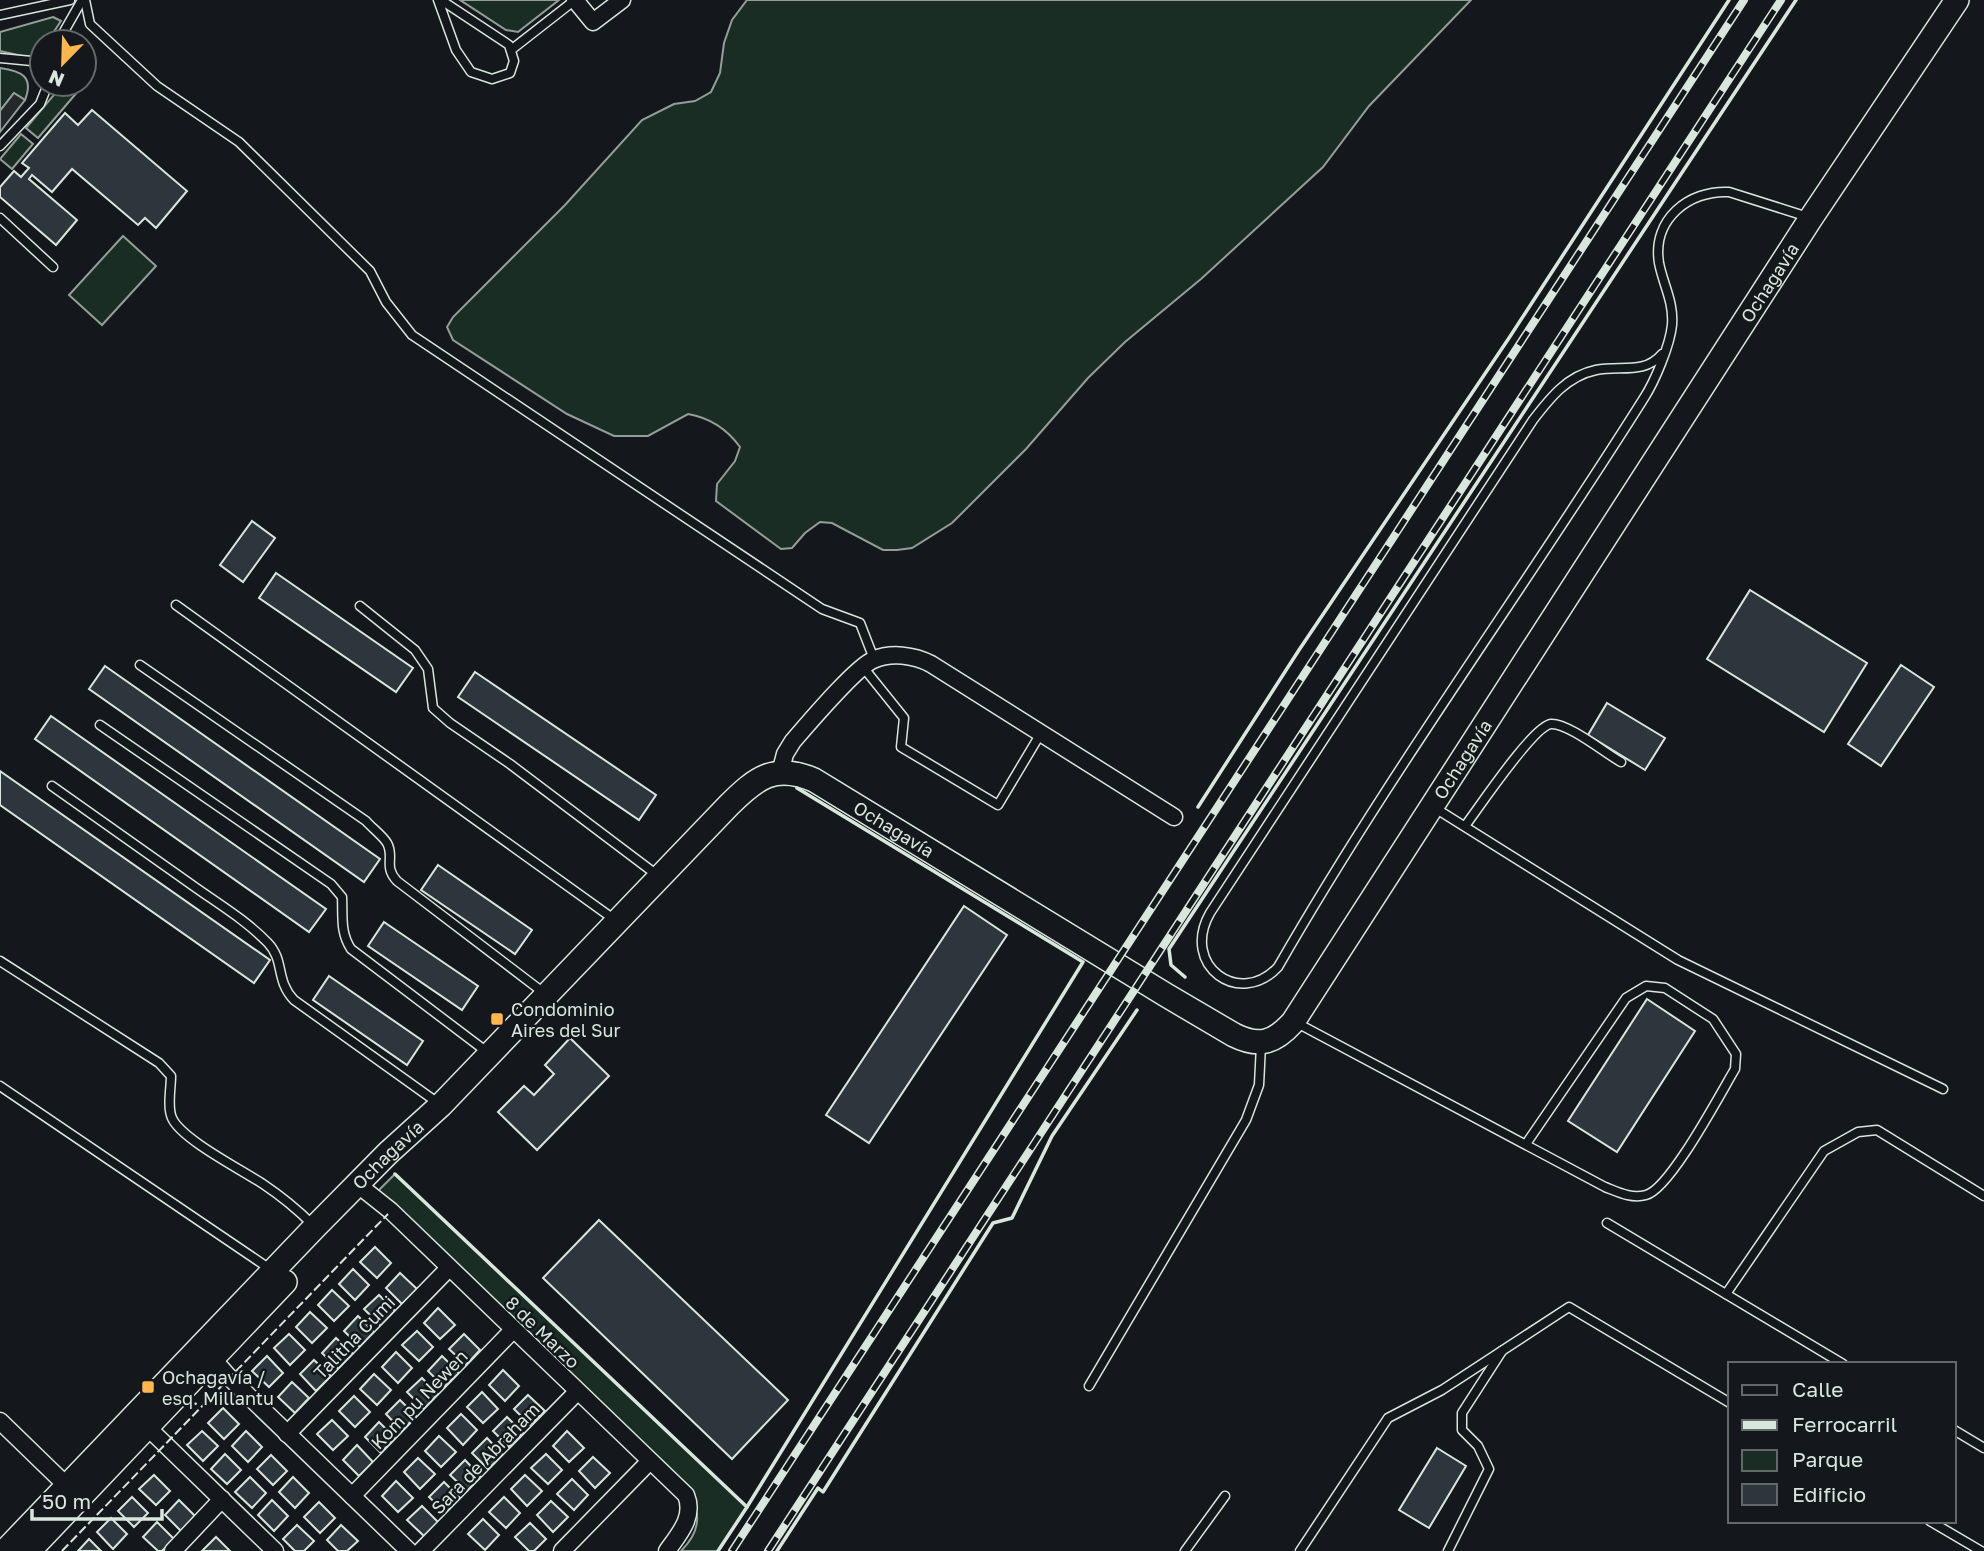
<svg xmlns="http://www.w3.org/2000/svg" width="1984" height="1551" font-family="'Golos Text',sans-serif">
  <rect width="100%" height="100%" fill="#14181c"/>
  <g fill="#1a2d24" stroke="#939e99" stroke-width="2">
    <path d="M460 0H559L518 32 506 30Z"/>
    <path d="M747 0H1471L1369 106 1323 167 1201 279 1125 342 1088 378 1026 449 952 523 912 548 897 550H883L832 523 820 522 805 533 792 548 781 549 716 501 717 484 735 461 740 447C727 429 711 418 688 414L648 436H614L567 414 453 340 447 327 453 317 565 205 642 120 674 104 695 101 711 92 720 73 724 43 732 20Z"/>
    <path d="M53 17 61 21 47 42H42L39 53 27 57 0 51V32Z"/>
    <path d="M0 68C22 71 34 77 25 100L14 93 0 111Z"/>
    <path d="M63 84H72L79 90 38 138 26 128Z"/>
    <path d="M21 134 33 144 12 169 0 159Z"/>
    <path d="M123 236 156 266 102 325 69 295Z"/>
    <path d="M395 1174 747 1507 718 1551H681C705 1527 699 1509 684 1482L378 1191Z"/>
  </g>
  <path fill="#24282b" stroke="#939e99" stroke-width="2" d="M14 93 25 100 0 132V111Z"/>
  <g fill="#2c363c" stroke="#d8e6dc" stroke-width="2">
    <path d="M92 110 187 191 156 228 145 218 138 225 72 169 52 192 32 175 29 179 77 220 56 245 0 197V187L14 171 21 177 29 168 22 163 65 113 78 125Z"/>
    <path d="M252 521 275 538 243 582 220 565Z"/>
    <path d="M276 573 413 668 396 692 259 598Z"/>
    <path d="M1750 590 1867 663 1824 732 1707 659Z"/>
    <path d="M1901 665 1934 687 1881 766 1848 744Z"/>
    <path d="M105 666 380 859 364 882 89 689Z"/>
    <path d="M475 672 656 795 639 820 458 697Z"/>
    <path d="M1607 703 1665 738 1645 770 1588 735Z"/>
    <path d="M51 716 326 909 309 932 35 739Z"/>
    <path d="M0 771 270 960 254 983 0 805Z"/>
    <path d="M438 865 532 930 515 954 421 890Z"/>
    <path d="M964 906 1007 935 869 1143 826 1115Z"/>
    <path d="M384 922 478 986 462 1010 368 946Z"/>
    <path d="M329 976 423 1041 407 1065 313 1000Z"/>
    <path d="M1647 999 1695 1031 1617 1152 1568 1121Z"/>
    <path d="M570 1038 609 1076 537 1150 498 1112 524 1086 534 1095 554 1074 545 1065Z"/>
    <path d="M599 1220 788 1400 732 1459 543 1278Z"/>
    <path d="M375 1247 391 1263 377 1278 360 1262Z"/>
    <path d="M353 1269 369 1285 355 1300 339 1284Z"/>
    <path d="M400 1273 417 1289 402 1304 386 1288Z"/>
    <path d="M332 1290 349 1306 334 1321 318 1305Z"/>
    <path d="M379 1295 395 1311 381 1326 364 1309Z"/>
    <path d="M438 1308 455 1325 440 1339 424 1323Z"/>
    <path d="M310 1312 327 1328 312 1343 296 1327Z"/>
    <path d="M358 1316 374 1332 360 1347 344 1331Z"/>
    <path d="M417 1331 433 1347 419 1361 402 1345Z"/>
    <path d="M289 1334 305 1350 290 1365 274 1348Z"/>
    <path d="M464 1334 480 1350 466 1365 449 1349Z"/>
    <path d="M336 1338 353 1354 338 1369 322 1353Z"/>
    <path d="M396 1352 412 1368 398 1383 382 1367Z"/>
    <path d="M267 1356 283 1373 269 1387 252 1371Z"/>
    <path d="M442 1356 459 1373 444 1387 428 1371Z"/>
    <path d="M314 1360 331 1376 316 1391 300 1374Z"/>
    <path d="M503 1370 519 1386 505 1401 489 1385Z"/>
    <path d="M374 1374 391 1390 377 1405 360 1389Z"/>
    <path d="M422 1378 438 1394 424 1409 407 1392Z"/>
    <path d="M292 1382 309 1398 295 1413 278 1397Z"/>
    <path d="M482 1392 498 1409 483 1423 467 1407Z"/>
    <path d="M528 1395 545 1411 530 1425 514 1409Z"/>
    <path d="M354 1396 370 1412 355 1427 339 1411Z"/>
    <path d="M400 1400 416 1416 402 1431 386 1414Z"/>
    <path d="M223 1408 239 1424 224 1439 208 1423Z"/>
    <path d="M461 1414 477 1430 463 1445 447 1428Z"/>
    <path d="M507 1417 523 1433 509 1447 493 1431Z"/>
    <path d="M332 1420 348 1436 333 1450 317 1434Z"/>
    <path d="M379 1422 395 1438 381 1453 365 1437Z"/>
    <path d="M202 1431 218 1446 203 1461 187 1445Z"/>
    <path d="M246 1431 262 1447 248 1462 232 1446Z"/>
    <path d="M567 1431 584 1448 569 1462 553 1446Z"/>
    <path d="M439 1436 456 1452 441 1467 425 1451Z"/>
    <path d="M487 1438 503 1455 488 1469 472 1453Z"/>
    <path d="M357 1445 373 1462 359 1476 343 1460Z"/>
    <path d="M1437 1448 1466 1466 1429 1528 1399 1510Z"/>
    <path d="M225 1454 241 1470 227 1484 211 1469Z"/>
    <path d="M546 1454 562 1470 548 1484 531 1468Z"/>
    <path d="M271 1455 287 1471 273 1485 257 1469Z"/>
    <path d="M593 1457 610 1473 595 1488 579 1471Z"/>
    <path d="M418 1458 435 1474 420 1489 404 1472Z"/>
    <path d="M465 1460 481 1477 467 1491 450 1475Z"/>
    <path d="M154 1475 170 1491 156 1505 139 1489Z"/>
    <path d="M525 1475 542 1491 527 1506 511 1489Z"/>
    <path d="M250 1477 266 1493 252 1508 235 1492Z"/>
    <path d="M293 1477 309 1493 295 1508 279 1492Z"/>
    <path d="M572 1479 588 1495 574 1510 557 1494Z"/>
    <path d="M396 1481 413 1498 398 1512 382 1496Z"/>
    <path d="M444 1482 460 1498 446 1513 429 1497Z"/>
    <path d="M132 1497 148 1513 134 1527 118 1511Z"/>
    <path d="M504 1497 520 1513 506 1528 489 1512Z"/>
    <path d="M179 1500 196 1517 181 1531 165 1515Z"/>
    <path d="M272 1500 288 1516 274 1531 258 1515Z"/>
    <path d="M551 1501 568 1517 553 1532 537 1515Z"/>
    <path d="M319 1502 335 1518 320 1533 304 1517Z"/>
    <path d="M422 1506 438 1522 424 1536 407 1520Z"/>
    <path d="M111 1518 127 1534 113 1549 97 1532Z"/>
    <path d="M483 1519 499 1535 485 1550 468 1534Z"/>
    <path d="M157 1522 174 1539 162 1551H158L143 1537Z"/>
    <path d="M530 1523 546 1539 534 1551H529L515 1537Z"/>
    <path d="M297 1525 314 1541 304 1551H295L283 1539Z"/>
    <path d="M341 1525 358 1541 347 1551H338L327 1540Z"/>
    <path d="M216 1537 230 1551H202Z"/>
    <path d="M89 1539 101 1551H78Z"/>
  </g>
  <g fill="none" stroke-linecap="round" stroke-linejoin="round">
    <g stroke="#d8e6dc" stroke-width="11">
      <g id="lane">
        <path d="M85 0 90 24 157 86 239 142 370 271 386 302 412 335 822 609 860 623 874 659"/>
        <path d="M438 0 456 50 471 72 492 79 510 73 514 61 509 45 441 0"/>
        <path d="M0 15 70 0"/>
        <path d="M58 42 82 0"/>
        <path d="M511 50 575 0"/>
        <path d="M0 58 42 62"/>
        <path d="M0 146 40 104 48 84"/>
        <path d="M0 218 53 267"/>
        <path d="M1662 354C1644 375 1620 365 1596 370 1567 376 1550 398 1533 420L1210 913C1180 966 1240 1008 1278 967 1390 772 1524 589 1644 398 1655 381 1670 345 1672 325 1674 302 1663 284 1659 263 1652 219 1689 190 1729 192L1808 217"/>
        <path d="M176 605 615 920"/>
        <path d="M360 606 415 650 428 669 433 708 450 723 510 764 657 875"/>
        <path d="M140 665 366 821C372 828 382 835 387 843 395 857 383 866 397 881L544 993"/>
        <path d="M863 667 904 718 901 747 998 805 1041 733"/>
        <path d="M100 725 331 884 342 897C343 917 340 932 351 949L487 1052"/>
        <path d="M52 786C99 819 145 852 192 885 217 903 246 920 268 943 285 961 275 980 294 1000L438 1103"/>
        <path d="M1435 808 1678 960 1943 1089"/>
        <path d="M1465 826C1478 809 1533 726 1551 724 1568 723 1605 753 1621 762"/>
        <path d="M0 961 159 1063 171 1076C171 1088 167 1107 172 1118 181 1139 242 1170 263 1184 281 1196 298 1210 313 1225"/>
        <path d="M1297 1023 1605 1187C1618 1192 1631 1199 1646 1195 1670 1189 1720 1094 1735 1069L1736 1054 1713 1019 1665 988 1646 986 1626 998 1526 1144"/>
        <path d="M0 1086 270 1269"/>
        <path d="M1607 1223 1843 1364"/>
        <path d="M1726 1294 1824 1151 1858 1132 1877 1130 1984 1196"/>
        <path d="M1089 1386 1246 1120 1259 1085 1261 1045"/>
        <path d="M1954 1430 1984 1448"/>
        <path d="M1930 1521 1981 1551"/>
        <path d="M1185 1551 1225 1496"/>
        <path d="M1300 1551 1388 1418 1442 1390 1569 1307 1730 1403"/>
        <path d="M1448 1551 1489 1469 1478 1446 1462 1430V1413L1502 1351"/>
      </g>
    </g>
    <g stroke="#d8e6dc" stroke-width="19">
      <g id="street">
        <path d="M575 0 593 22 622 0"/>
        <path d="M780 773 785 754 793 741C808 724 855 668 873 660 891 652 914 655 931 664L1174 817"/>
        <path d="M357 1184 391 1211 686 1495C695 1517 679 1534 667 1551"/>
        <path d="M206 1351 229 1377 409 1551"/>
        <path d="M0 1421 67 1486"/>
        <path d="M141 1421 275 1551"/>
        <path d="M287 1434 449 1268"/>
        <path d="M352 1496 513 1330"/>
        <path d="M173 1551 222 1499"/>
        <path d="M421 1551 577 1392"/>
        <path d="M562 1551 649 1462"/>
      </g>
    </g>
    <g stroke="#d8e6dc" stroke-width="26">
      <g id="secondary">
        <path id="s1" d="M5 1551 315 1227 388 1153 441 1105 729 805C756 778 775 763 814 780L1166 995 1234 1035C1260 1048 1275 1042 1293 1022L1811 218 1957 0"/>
        <path d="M29 1551 285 1282"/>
      </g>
    </g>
    <use href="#lane" stroke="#14181c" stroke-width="8"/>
    <use href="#street" stroke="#14181c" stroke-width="16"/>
    <use href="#secondary" stroke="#14181c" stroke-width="23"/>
    <g stroke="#d8e6dc" stroke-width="8">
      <g id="rail">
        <path d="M732 1551 1744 0"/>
        <path d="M768 1551 1781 0"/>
      </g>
    </g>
    <use href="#rail" stroke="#14181c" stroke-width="5" stroke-dasharray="16" stroke-linecap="butt"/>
    <path stroke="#d8e6dc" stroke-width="2" stroke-dasharray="9 3.5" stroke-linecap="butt" d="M62 1551 388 1214"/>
    <g stroke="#d8e6dc" stroke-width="3.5">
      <path d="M1198 807 1299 650 1509 338 1729 0"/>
      <path d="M1185 977 1171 965 1169 949 1796 0"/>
      <path d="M395 1174 747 1507 718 1551"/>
      <path d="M747 1507 1083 962 797 788"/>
      <path d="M777 1551 818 1488 823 1492 993 1223 1012 1218 1052 1136 1137 1010"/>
    </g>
  </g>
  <g fill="#ffb74d" stroke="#14181c" stroke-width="2.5">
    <rect x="490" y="1012" width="14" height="14" rx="3.5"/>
    <rect x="141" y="1380" width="14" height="14" rx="3.5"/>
  </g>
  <g text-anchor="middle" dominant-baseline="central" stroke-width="5" stroke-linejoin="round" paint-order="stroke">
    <g font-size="18" fill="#d8e6dc" stroke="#14181c">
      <text stroke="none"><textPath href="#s1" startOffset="2574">Ochagavía</textPath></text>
      <text stroke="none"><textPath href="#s1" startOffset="2007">Ochagavía</textPath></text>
      <text stroke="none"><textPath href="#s1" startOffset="1230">Ochagavía</textPath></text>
      <text stroke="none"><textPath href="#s1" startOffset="551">Ochagavía</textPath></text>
      <text transform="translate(543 1332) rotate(44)">8 de Marzo</text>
      <text transform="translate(354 1337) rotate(-46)">Talitha Cumi</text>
      <text transform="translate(419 1399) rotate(-46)">Kom pu Newen</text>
      <text transform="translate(485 1458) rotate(-46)">Sara de Abraham</text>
    </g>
    <g font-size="18" fill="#d8e6dc" stroke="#14181c" text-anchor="start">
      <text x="511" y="1009">Condominio<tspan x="511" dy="21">Aires del Sur</tspan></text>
      <text x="162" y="1377">Ochagavía /<tspan x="162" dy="21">esq. Millantu</tspan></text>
    </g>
  </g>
  <rect x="1728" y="1362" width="228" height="161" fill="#14181c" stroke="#626a69" stroke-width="2"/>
  <rect x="1742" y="1385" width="35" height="10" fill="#14181c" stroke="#626a69" stroke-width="2"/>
  <text x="1792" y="1397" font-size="21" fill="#d8e6dc">Calle</text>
  <rect x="1742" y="1420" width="35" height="10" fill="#d8e6dc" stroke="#626a69" stroke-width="2"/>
  <text x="1792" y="1432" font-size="21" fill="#d8e6dc">Ferrocarril</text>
  <rect x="1742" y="1450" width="35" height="21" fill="#1a2d24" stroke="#626a69" stroke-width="2"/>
  <text x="1792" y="1467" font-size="21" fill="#d8e6dc">Parque</text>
  <rect x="1742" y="1484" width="35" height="21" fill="#2c363c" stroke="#626a69" stroke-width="2"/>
  <text x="1792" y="1502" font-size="21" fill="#d8e6dc">Edificio</text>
  <g transform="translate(63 63) rotate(203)"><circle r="33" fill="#14181c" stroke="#626a69" stroke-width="2"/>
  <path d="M0-5L12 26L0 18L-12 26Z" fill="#ffb74d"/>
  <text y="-10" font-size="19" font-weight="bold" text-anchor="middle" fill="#d8e6dc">N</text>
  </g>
  <path d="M32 1509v10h130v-10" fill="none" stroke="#d8e6dc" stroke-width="3.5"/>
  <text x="42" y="1509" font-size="21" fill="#d8e6dc" stroke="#14181c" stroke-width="5" paint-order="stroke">50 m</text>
</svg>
